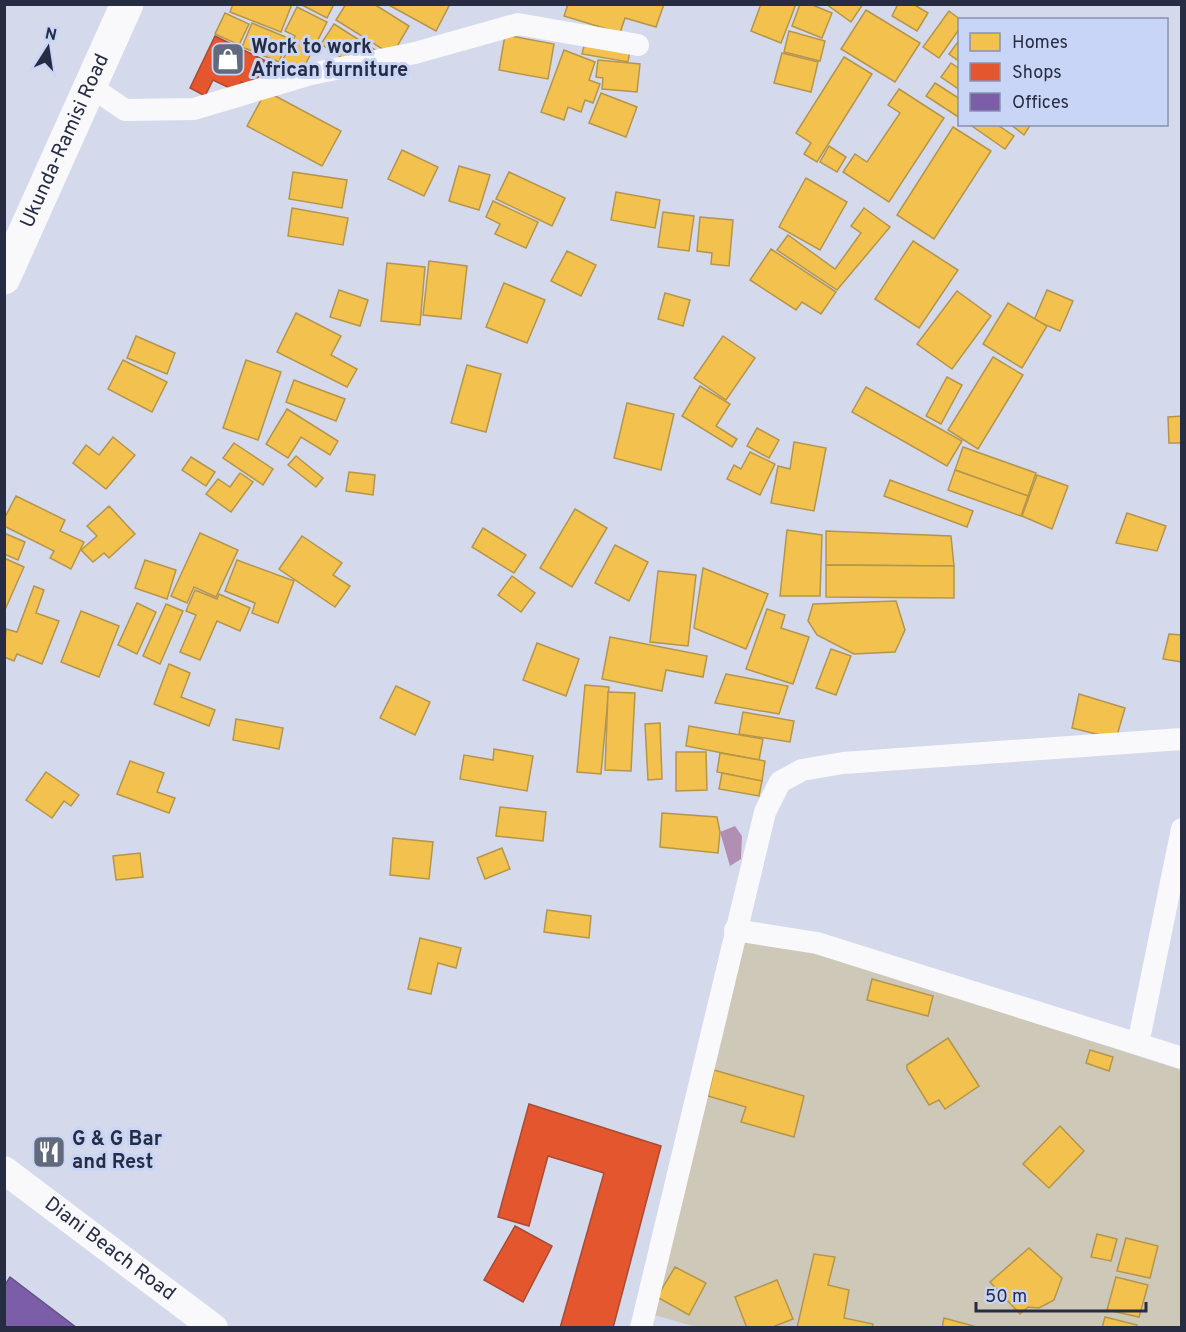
<svg xmlns="http://www.w3.org/2000/svg" width="1186" height="1332" font-family="Overpass,sans-serif">
  <rect width="100%" height="100%" fill="#d4daec"/>
  <path fill="#cec8b9" d="M744 941 815 952 1181 1070V1327L700 1328 651 1314Z"/>
  <path fill="#b08fb3" d="M735 826 742 836 741 859 730 866 720 832Z"/>
  <g fill="#f2c14e" stroke="#b5954b" stroke-width="1.5">
    <path d="M233 4H292L281 32 230 12Z"/>
    <path d="M300 4H334L327 18Z"/>
    <path d="M346 4H374L409 26 392 55 336 20Z"/>
    <path d="M387 4H450L436 31Z"/>
    <path d="M568 4H664L656 27 625 18 620 33 564 16Z"/>
    <path d="M761 4H796L781 43 751 31Z"/>
    <path d="M800 4H810L832 13 822 38 792 26Z"/>
    <path d="M826 4H863L851 22Z"/>
    <path d="M898 4H913L928 13 917 31 892 16Z"/>
    <path d="M297 7 327 22 300 75 280 65 295 36 285 31Z"/>
    <path d="M866 10 920 43 895 82 841 49Z"/>
    <path d="M949 11 961 20 960 28 939 58 923 47Z"/>
    <path d="M225 13 249 24 239 45 215 34Z"/>
    <path d="M252 23 288 38 279 62 242 47Z"/>
    <path d="M334 24 375 50 348 62 321 44Z"/>
    <path d="M789 31 825 41 820 61 784 52Z"/>
    <path d="M505 35 554 44 548 79 499 70Z"/>
    <path d="M960 39V62L949 54Z"/>
    <path d="M585 42 630 50 628 62 582 54Z"/>
    <path d="M564 50 595 62 589 80 600 84 593 103 585 100 581 112 568 107 564 120 541 112Z"/>
    <path d="M782 53 818 62 811 92 774 83Z"/>
    <path d="M844 57 872 74 817 162 804 154 811 143 796 133Z"/>
    <path d="M598 60 640 64 637 92 602 89 603 78 596 77Z"/>
    <path d="M951 63 960 69V90L941 77Z"/>
    <path d="M935 83 960 99V118L926 96Z"/>
    <path d="M899 89 944 118 889 202 843 172 855 154 867 162 900 113 888 105Z"/>
    <path d="M266 91 341 131 322 166 247 126Z"/>
    <path d="M601 93 637 107 626 137 589 123Z"/>
    <path d="M969 124H996L1014 136 1005 149Z"/>
    <path d="M1010 124H1031L1024 135Z"/>
    <path d="M953 127 991 151 934 239 897 215Z"/>
    <path d="M829 146 846 157 837 172 820 162Z"/>
    <path d="M402 150 438 167 424 196 388 179Z"/>
    <path d="M459 166 490 175 479 210 449 201Z"/>
    <path d="M293 172 347 180 342 208 289 199Z"/>
    <path d="M509 172 565 198 552 226 496 199Z"/>
    <path d="M806 178 847 202 820 250 779 227Z"/>
    <path d="M616 192 660 200 655 228 611 220Z"/>
    <path d="M493 201 538 222 526 248 495 234 500 224 486 217Z"/>
    <path d="M292 208 348 218 343 245 288 236Z"/>
    <path d="M864 208 890 227 837 290 777 250 788 235 835 269 861 233 851 226Z"/>
    <path d="M663 212 694 216 689 251 658 247Z"/>
    <path d="M700 217 733 220 729 266 711 264 712 253 697 251Z"/>
    <path d="M913 241 958 270 919 328 875 299Z"/>
    <path d="M771 249 836 292 821 314 802 302 796 310 750 280Z"/>
    <path d="M567 251 596 265 581 296 551 281Z"/>
    <path d="M429 261 467 266 461 319 423 315Z"/>
    <path d="M387 263 425 267 420 325 381 321Z"/>
    <path d="M504 283 545 300 527 343 486 327Z"/>
    <path d="M339 290 368 300 360 326 330 317Z"/>
    <path d="M1047 290 1073 301 1060 331 1034 320Z"/>
    <path d="M957 291 991 316 952 369 917 344Z"/>
    <path d="M665 293 690 300 683 326 658 319Z"/>
    <path d="M1008 303 1047 326 1022 368 983 344Z"/>
    <path d="M296 313 341 336 331 355 357 369 347 387 277 352Z"/>
    <path d="M136 336 175 353 167 374 127 358Z"/>
    <path d="M723 336 755 358 726 400 694 378Z"/>
    <path d="M993 357 1023 375 978 449 948 430Z"/>
    <path d="M123 360 167 382 152 412 108 389Z"/>
    <path d="M246 360 281 372 258 440 223 428Z"/>
    <path d="M467 365 501 374 486 432 451 423Z"/>
    <path d="M947 377 962 385 941 424 926 416Z"/>
    <path d="M294 380 345 399 336 421 286 402Z"/>
    <path d="M700 386 730 404 716 426 737 439 732 447 682 416Z"/>
    <path d="M866 387 962 441 947 466 852 412Z"/>
    <path d="M627 403 674 414 661 470 614 458Z"/>
    <path d="M287 409 338 441 330 455 301 437 288 458 266 444Z"/>
    <path d="M1182 416V443H1169L1168 417Z"/>
    <path d="M757 428 779 440 769 458 747 446Z"/>
    <path d="M113 437 135 455 106 489 73 463 86 445 99 455Z"/>
    <path d="M794 442 826 448 814 511 771 503 778 466 790 469Z"/>
    <path d="M234 443 273 469 263 485 223 458Z"/>
    <path d="M963 447 1036 473 1028 496 955 470Z"/>
    <path d="M750 452 775 464 760 495 727 479 734 465 741 469Z"/>
    <path d="M296 456 323 478 316 487 288 465Z"/>
    <path d="M191 457 215 472 206 486 182 470Z"/>
    <path d="M955 470 1028 496 1021 516 948 490Z"/>
    <path d="M349 472 375 475 373 495 346 491Z"/>
    <path d="M240 473 253 482 231 512 206 494 218 479 230 487Z"/>
    <path d="M1037 475 1068 486 1052 529 1022 516Z"/>
    <path d="M890 480 973 511 967 527 884 496Z"/>
    <path d="M16 496 65 520 60 531 84 542 71 569 50 558 54 551 4 526V519Z"/>
    <path d="M109 506 135 534 109 558 104 553 93 562 81 550 97 536 87 526Z"/>
    <path d="M575 509 607 528 572 587 540 568Z"/>
    <path d="M1127 513 1166 526 1157 551 1116 543Z"/>
    <path d="M483 528 526 555 514 573 472 547Z"/>
    <path d="M787 530 822 535 820 596H780Z"/>
    <path d="M826 531 951 536 954 566 826 565Z"/>
    <path d="M4 533 25 542 18 560 4 554Z"/>
    <path d="M200 533 238 550 216 597 194 587 187 603 171 596Z"/>
    <path d="M302 536 342 563 333 575 350 586 335 607 279 569Z"/>
    <path d="M615 545 648 562 629 601 595 583Z"/>
    <path d="M4 558 24 567 4 612Z"/>
    <path d="M145 560 176 570 167 599 135 588Z"/>
    <path d="M237 560 294 581 278 623 252 613 255 603 225 591Z"/>
    <path d="M826 565 954 566V598L826 597Z"/>
    <path d="M703 568 768 594 746 649 694 628Z"/>
    <path d="M658 571 696 575 688 646 650 642Z"/>
    <path d="M512 576 535 593 521 612 498 595Z"/>
    <path d="M34 586 44 590 36 613 59 621 42 664 17 654 14 661 4 657 6 629 17 632Z"/>
    <path d="M195 590 217 599 219 594 250 608 240 631 217 621 200 660 180 652 196 615 186 611Z"/>
    <path d="M896 601 905 630 895 652 854 654 817 635 808 621 813 604Z"/>
    <path d="M137 603 156 612 137 654 118 645Z"/>
    <path d="M166 604 183 611 160 664 143 656Z"/>
    <path d="M767 609 785 615 781 628 809 637 793 684 746 669Z"/>
    <path d="M81 611 119 626 99 677 61 662Z"/>
    <path d="M1169 634 1182 635V662L1163 659Z"/>
    <path d="M610 637 707 656 703 677 666 670 662 691 602 679Z"/>
    <path d="M537 643 579 659 566 696 523 680Z"/>
    <path d="M831 649 851 656 836 695 816 688Z"/>
    <path d="M169 664 190 673 181 697 215 710 209 726 154 704Z"/>
    <path d="M726 674 788 686 779 714 715 703Z"/>
    <path d="M585 685 609 687 601 774 577 772Z"/>
    <path d="M396 686 430 702 415 735 380 718Z"/>
    <path d="M608 692 635 693 631 771 605 770Z"/>
    <path d="M1079 694 1125 708 1116 739 1072 728Z"/>
    <path d="M743 712 794 721 790 742 739 734Z"/>
    <path d="M236 719 283 728 279 749 233 740Z"/>
    <path d="M660 723 662 779 648 780 645 724Z"/>
    <path d="M689 726 763 739 759 760 686 746Z"/>
    <path d="M494 749 533 756 527 791 460 779 464 755 493 760Z"/>
    <path d="M676 752H706L707 790 676 791Z"/>
    <path d="M720 753 765 761 762 781 717 772Z"/>
    <path d="M130 761 164 773 157 792 175 798 169 813 117 794Z"/>
    <path d="M46 772 79 795 71 806 64 801 52 818 26 800Z"/>
    <path d="M722 773 762 781 759 796 719 789Z"/>
    <path d="M500 807 546 812 543 841 496 836Z"/>
    <path d="M662 813 717 817 720 832 718 853 660 847Z"/>
    <path d="M393 838 433 842 429 879 390 875Z"/>
    <path d="M502 848 510 869 485 879 477 858Z"/>
    <path d="M140 853 143 877 116 880 113 856Z"/>
    <path d="M547 910 591 916 589 938 544 932Z"/>
    <path d="M420 938 461 948 456 968 438 963 431 994 408 989Z"/>
    <path d="M872 979 933 996 928 1016 867 1000Z"/>
    <path d="M948 1038 979 1086 945 1109 939 1100 929 1105 907 1069V1065Z"/>
    <path d="M1090 1050 1113 1057 1109 1071 1086 1063Z"/>
    <path d="M714 1070 804 1096 794 1137 741 1122 746 1107 708 1096Z"/>
    <path d="M1060 1126 1084 1151 1049 1188 1023 1164Z"/>
    <path d="M1097 1234 1117 1239 1111 1261 1091 1257Z"/>
    <path d="M1126 1238 1158 1246 1150 1278 1117 1271Z"/>
    <path d="M1029 1248 1062 1278 1054 1300 1039 1308 1028 1307 1020 1314 990 1282Z"/>
    <path d="M814 1254 835 1257 828 1285 849 1290 844 1318 873 1324 872 1328H797Z"/>
    <path d="M675 1267 706 1283 689 1315 657 1297Z"/>
    <path d="M1116 1277 1148 1285 1139 1317 1107 1310Z"/>
    <path d="M777 1280 793 1319 770 1328H747L735 1297Z"/>
    <path d="M1105 1317 1137 1325 1136 1328H1102Z"/>
    <path d="M944 1318 977 1327V1328H942Z"/>
  </g>
  <g fill="#e4572e" stroke="#ab4a34" stroke-width="1.5">
    <path d="M215 36 280 68 273 83 259 76 253 88 241 82 236 91 213 80 205 96 190 88Z"/>
    <path d="M529 1104 661 1146 613 1328H560L604 1173 548 1156 529 1226 498 1217Z"/>
    <path d="M515 1226 552 1246 523 1302 484 1280Z"/>
  </g>
  <path fill="#7b5ea7" stroke="#624f89" stroke-width="1.5" d="M10 1277 77 1328H4V1286Z"/>
  <g fill="none" stroke-linecap="round" stroke-linejoin="round">
    <g stroke="#f9f9fc" stroke-width="22">
      <path d="M90 86 125 110 194 109 311 74 415 53 518 24 638 45"/>
      <path d="M1182 829 1138 1044 1182 1058"/>
      <path d="M735 930 817 943 1138 1044"/>
      <path d="M641 1328 765 812 780 782 802 770 843 763 1182 739"/>
    </g>
    <path stroke="#f9f9fc" stroke-width="28" id="s1" d="M4 1170 214 1328"/>
    <path stroke="#f9f9fc" stroke-width="33" id="s2" d="M4 278 127 4"/>
  </g>
  <defs>
    <g id="shop-square" transform="scale(1.725)"><rect x="-9" y="-9" width="18" height="18" rx="4" fill="#636a7e" stroke="#c9d5f7"/><path d="M-5-2.5h2.3a2.7 3.5 0 0 1 5.4 0H5L5.5 6h-11ZM-1.5-2.5h3a1.5 2.3 0 0 0-3 0Z" fill="#fff"/></g>
    <g id="restaurant-square" transform="scale(1.725)"><rect x="-9" y="-9" width="18" height="18" rx="4" fill="#636a7e" stroke="#c9d5f7"/><path d="M-5-6h1v4h1v-4h1v4h1v-4h1v5L-1.5 .5V6h-2V.5L-5-1ZM5-6V6H3V1.5H1.5Q1.5-4 5-6Z" fill="#fff"/></g>
  </defs>
  <g fill-rule="evenodd">
    <use href="#shop-square" x="228" y="59"/>
    <use href="#restaurant-square" x="49" y="1152"/>
  </g>
  <g text-anchor="middle" dominant-baseline="central" stroke-width="6" stroke-linejoin="round" paint-order="stroke">
    <g font-size="20" font-weight="bold" fill="#262d43" stroke="#c9d5f7" text-anchor="start">
      <text x="251" y="48">Work to work<tspan x="251" dy="23">African furniture</tspan></text>
      <text x="72" y="1140">G &amp; G Bar<tspan x="72" dy="23">and Rest</tspan></text>
    </g>
    <g font-size="20" fill="#262d43" stroke="#c9d5f7">
      <text stroke="none"><textPath href="#s2" startOffset="150">Ukunda-Ramisi Road</textPath></text>
      <text stroke="none"><textPath href="#s1" startOffset="132">Diani Beach Road</textPath></text>
    </g>
  </g>
  <rect width="1186" height="1332" fill="none" stroke="#262d43" stroke-width="12"/>
  <rect x="958" y="18" width="210" height="108" fill="#c9d5f7" stroke="#8892af" stroke-width="1.5"/>
  <rect x="970" y="33" width="30" height="18" fill="#f2c14e" stroke="#8892af" stroke-width="1.5"/>
  <text x="1012" y="48" font-size="18" fill="#262d43">Homes</text>
  <rect x="970" y="63" width="30" height="18" fill="#e4572e" stroke="#8892af" stroke-width="1.5"/>
  <text x="1012" y="78" font-size="18" fill="#262d43">Shops</text>
  <rect x="970" y="93" width="30" height="18" fill="#7b5ea7" stroke="#8892af" stroke-width="1.5"/>
  <text x="1012" y="108" font-size="18" fill="#262d43">Offices</text>
  <g transform="translate(48 48) rotate(12)" stroke="#c9d5f7" stroke-width="4.5" paint-order="stroke">
  <path d="M0-4.5L10 22L0 15L-10 22Z" fill="#262d43"/>
  <text y="-9" font-size="16" font-weight="bold" text-anchor="middle" fill="#262d43">N</text>
  </g>
  <path d="M976 1302v9h170v-9" fill="none" stroke="#262d43" stroke-width="3"/>
  <text x="985" y="1302" font-size="18" fill="#262d43" stroke="#c9d5f7" stroke-width="4.5" paint-order="stroke">50 m</text>
</svg>
